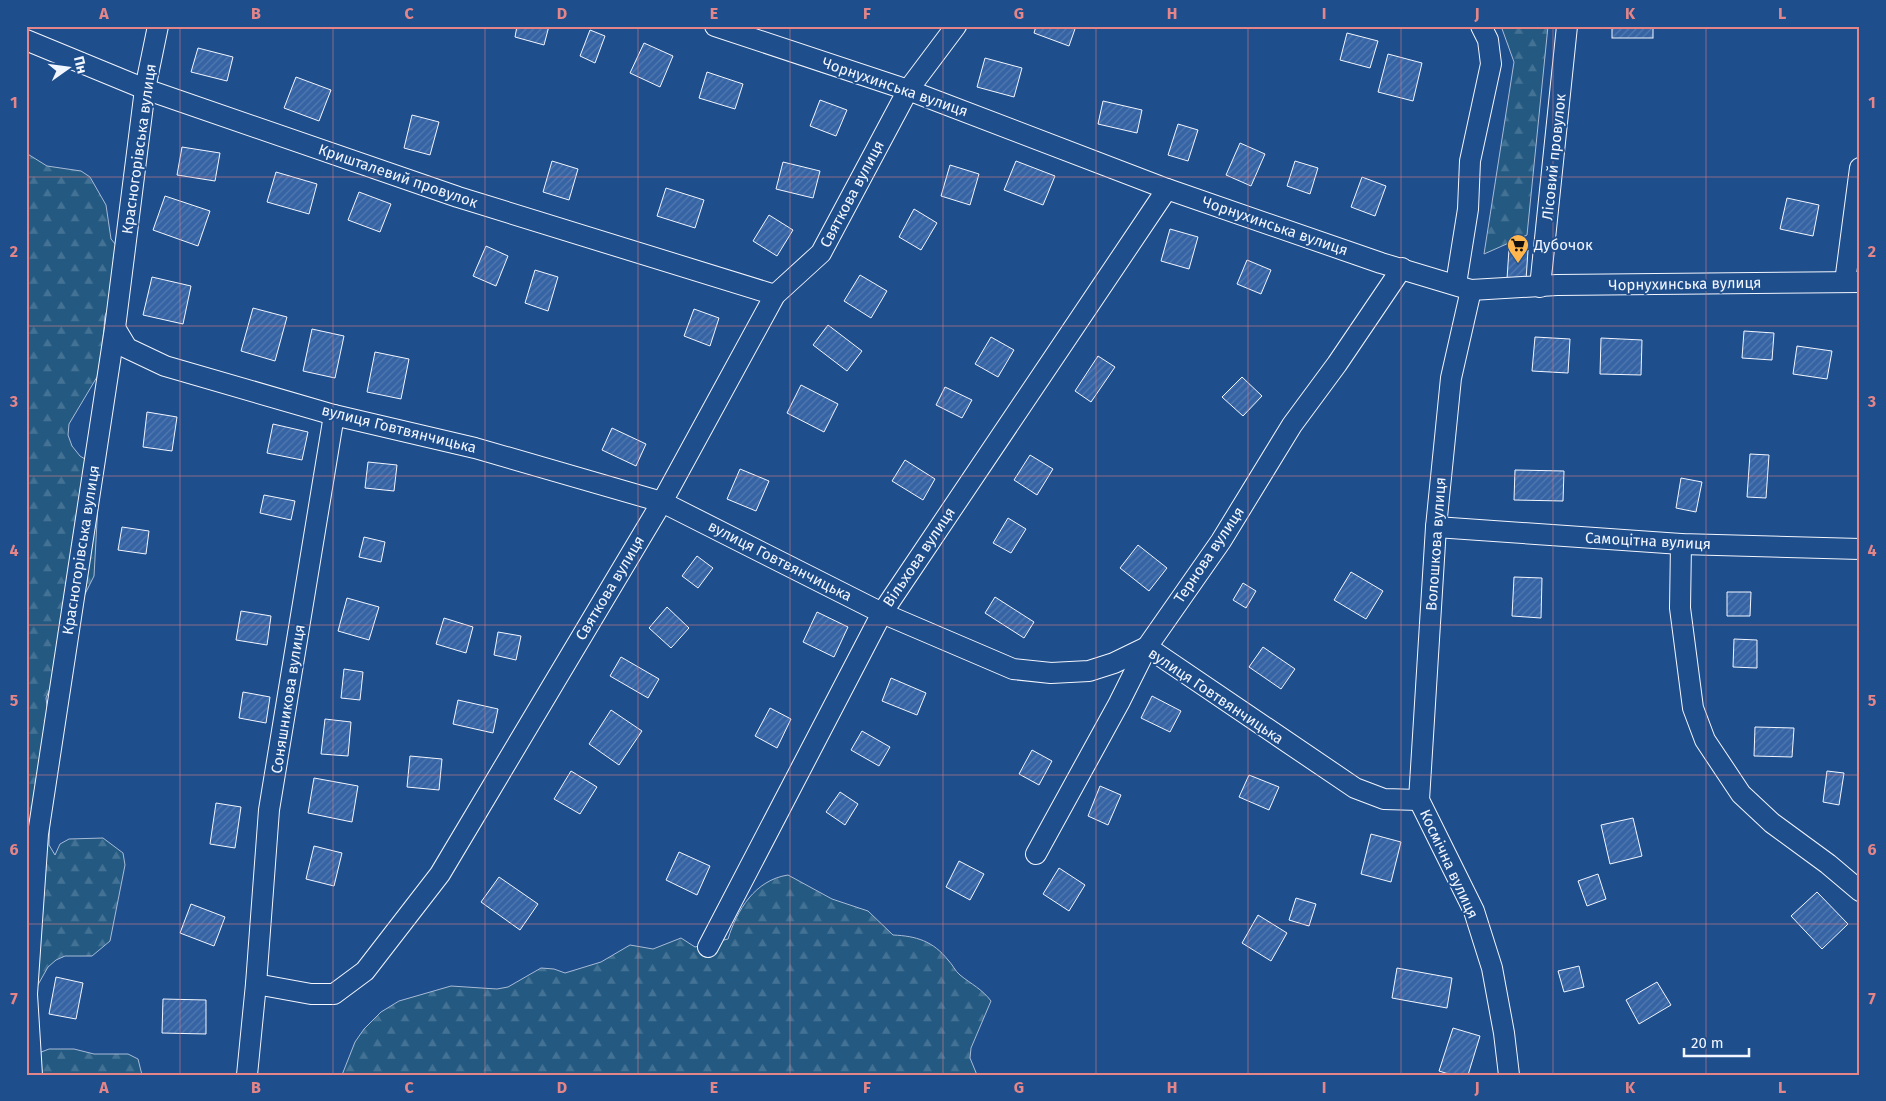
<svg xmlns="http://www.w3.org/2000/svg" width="1886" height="1101" font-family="'Fira Sans',sans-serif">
  <defs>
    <pattern id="forest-firs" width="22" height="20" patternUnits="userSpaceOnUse" patternTransform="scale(1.25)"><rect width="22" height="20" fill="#245a82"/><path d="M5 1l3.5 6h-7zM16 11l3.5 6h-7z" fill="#447295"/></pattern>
    <pattern id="building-hatch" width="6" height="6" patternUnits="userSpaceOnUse" patternTransform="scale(1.25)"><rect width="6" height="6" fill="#3563a3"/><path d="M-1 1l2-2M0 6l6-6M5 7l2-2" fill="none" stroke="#537ab1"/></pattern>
  </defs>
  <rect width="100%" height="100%" fill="#1f4e8c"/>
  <g fill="url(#forest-firs)" stroke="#a8bbd7">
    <path d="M1501 26H1548L1527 235 1484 254 1514 62Z"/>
    <path d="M26 153 47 166 81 171 90 177 106 205 111 239 122 252 121 273 105 316 100 372 69 424 68 435 72 446 80 456 100 468 94 576 70 624 60 666 46 698 52 746 49 845 55 855 60 844 69 839 103 838 123 853 125 865 110 941 92 956H65L56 960 48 967 26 1006Z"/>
    <path d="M788 875 832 899 868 911 893 935C916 936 933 941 948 960 953 965 955 971 960 975 971 984 982 989 991 1001L971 1048 970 1058 977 1075H342L355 1042 364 1029 381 1012 399 1001 451 986 497 989 508 987 541 968 554 969 565 973 601 962 630 945 653 949 681 938 695 947 728 939C737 910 755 880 788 875Z"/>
    <path d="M49 1049H74L94 1054H128L138 1059 142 1075H26V1058Z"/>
  </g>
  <g fill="url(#building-hatch)" stroke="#f2f6ff">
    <path d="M517 26H549L544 45 515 37Z"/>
    <path d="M1036 26H1076L1069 46 1034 33Z"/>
    <rect x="1612" y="26" width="41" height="12"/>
    <path d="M590 30 605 36 595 63 580 56Z"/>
    <path d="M1347 33 1378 41 1370 68 1340 60Z"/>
    <path d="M644 43 673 56 660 87 630 73Z"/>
    <path d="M198 48 233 57 227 81 191 72Z"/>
    <path d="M1388 54 1422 63 1413 101 1378 92Z"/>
    <path d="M985 58 1022 68 1014 97 977 87Z"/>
    <path d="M707 72 743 84 735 109 699 98Z"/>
    <path d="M296 77 331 90 319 121 284 108Z"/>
    <path d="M820 100 847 110 836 136 810 126Z"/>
    <path d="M1103 101 1142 110 1137 133 1098 124Z"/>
    <path d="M412 115 439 122 430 155 404 148Z"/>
    <path d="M1178 124 1198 130 1188 161 1168 155Z"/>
    <path d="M1240 143 1265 154 1251 186 1226 175Z"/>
    <path d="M182 147 220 153 215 181 177 175Z"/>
    <path d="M552 161 578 169 569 200 543 192Z"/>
    <path d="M1016 161 1055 176 1043 205 1004 190Z"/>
    <path d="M1295 161 1318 168 1310 194 1287 186Z"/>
    <path d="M783 162 820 171 813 198 776 189Z"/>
    <path d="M950 165 979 174 970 205 941 196Z"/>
    <path d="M276 172 317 184 309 214 267 202Z"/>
    <path d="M1362 177 1386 186 1375 216 1351 207Z"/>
    <path d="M666 188 704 200 695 228 657 216Z"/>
    <path d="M359 192 391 204 380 232 348 220Z"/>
    <path d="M165 196 210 211 198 246 153 230Z"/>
    <path d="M1787 198 1819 205 1813 236 1780 229Z"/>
    <path d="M914 209 937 223 921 250 899 237Z"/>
    <path d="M769 215 793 230 777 256 753 241Z"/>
    <path d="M1170 229 1198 237 1189 269 1161 261Z"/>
    <path d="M486 246 508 256 496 286 473 276Z"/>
    <path d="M1509 249 1528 250 1526 280 1507 279Z"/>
    <path d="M1247 260 1271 270 1261 294 1237 284Z"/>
    <path d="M535 270 558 277 548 311 525 303Z"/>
    <path d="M860 275 887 291 871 318 844 301Z"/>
    <path d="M152 277 191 286 183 324 143 315Z"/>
    <path d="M253 308 287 317 275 361 241 351Z"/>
    <path d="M694 309 719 318 710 346 684 336Z"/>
    <path d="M828 325 862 351 847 371 813 345Z"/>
    <path d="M312 329 344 336 335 378 303 371Z"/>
    <path d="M1744 331 1774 333 1772 360 1742 358Z"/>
    <path d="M991 337 1014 350 998 377 975 364Z"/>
    <path d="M1535 337 1570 339 1568 373 1532 371Z"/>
    <path d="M1601 338 1642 340 1641 375 1600 374Z"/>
    <path d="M1797 346 1832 351 1827 379 1793 374Z"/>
    <path d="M375 352 409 359 401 399 367 392Z"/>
    <path d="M1098 356 1115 367 1091 402 1075 391Z"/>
    <path d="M1242 377 1262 396 1243 416 1222 397Z"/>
    <path d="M801 385 838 404 824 432 787 413Z"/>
    <path d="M945 387 972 400 962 418 936 405Z"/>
    <path d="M147 412 177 417 172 451 143 447Z"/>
    <path d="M273 424 308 432 302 460 267 453Z"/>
    <path d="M612 428 646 444 636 466 602 450Z"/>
    <path d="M1750 454 1769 455 1766 498 1747 497Z"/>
    <path d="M1030 455 1053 469 1037 495 1014 480Z"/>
    <path d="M905 460 935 479 923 500 892 481Z"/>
    <path d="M368 462 397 465 394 491 365 488Z"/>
    <path d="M740 469 769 481 756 511 727 499Z"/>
    <path d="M1515 470 1564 471 1563 501 1514 500Z"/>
    <path d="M1681 478 1702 482 1696 512 1676 508Z"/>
    <path d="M264 495 295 501 291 520 260 513Z"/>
    <path d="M1008 518 1026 529 1011 553 993 543Z"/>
    <path d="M122 527 149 531 146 554 118 550Z"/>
    <path d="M364 537 385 542 381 562 359 557Z"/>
    <path d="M1138 545 1167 568 1149 591 1120 568Z"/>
    <path d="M697 556 713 568 698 588 682 576Z"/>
    <path d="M1351 572 1383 591 1366 619 1334 600Z"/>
    <path d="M1514 577 1542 578 1541 618 1512 616Z"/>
    <path d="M1243 583 1256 591 1246 608 1233 600Z"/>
    <path d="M1727 592H1751L1750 616H1727Z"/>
    <path d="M995 597 1034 622 1024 638 985 613Z"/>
    <path d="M347 598 379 607 369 640 338 631Z"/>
    <path d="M667 607 689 628 671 648 649 628Z"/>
    <path d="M241 611 271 616 267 645 236 640Z"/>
    <path d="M817 612 848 627 834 657 803 642Z"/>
    <path d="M444 618 473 627 466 653 436 644Z"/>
    <path d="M498 632 521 636 516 660 494 655Z"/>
    <path d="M1734 639 1757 640V668L1733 667Z"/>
    <path d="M1263 647 1295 669 1281 689 1249 667Z"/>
    <path d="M621 657 659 679 648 698 610 676Z"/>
    <path d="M344 669 363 672 360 700 341 698Z"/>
    <path d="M891 678 926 693 917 715 882 701Z"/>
    <path d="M243 692 270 697 266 723 239 718Z"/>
    <path d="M1152 696 1181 711 1170 732 1141 718Z"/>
    <path d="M458 700 498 709 493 733 453 724Z"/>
    <path d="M770 708 791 719 777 748 755 736Z"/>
    <path d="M611 710 642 731 619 765 589 744Z"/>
    <path d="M325 719 351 722 348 756 321 754Z"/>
    <path d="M1755 727 1794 728 1792 757 1754 756Z"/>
    <path d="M862 731 890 747 879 766 851 750Z"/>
    <path d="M1032 750 1052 761 1039 785 1019 774Z"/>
    <path d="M410 756 442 759 439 790 407 787Z"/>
    <path d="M571 771 597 787 580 814 554 799Z"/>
    <path d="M1827 771 1844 773 1839 805 1823 802Z"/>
    <path d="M1249 775 1279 787 1269 810 1239 797Z"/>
    <path d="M314 778 358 786 352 822 308 813Z"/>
    <path d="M1100 786 1121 795 1108 825 1088 816Z"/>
    <path d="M840 792 858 804 845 825 826 812Z"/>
    <path d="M216 803 241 807 235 848 210 844Z"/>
    <path d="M1633 818 1642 856 1610 864 1601 825Z"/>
    <path d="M1371 834 1401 842 1391 882 1361 874Z"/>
    <path d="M314 846 342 853 334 886 306 879Z"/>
    <path d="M679 852 710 866 697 895 666 880Z"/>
    <path d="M959 861 984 874 970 900 946 887Z"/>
    <path d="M1059 868 1085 885 1069 911 1043 894Z"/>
    <path d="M1598 874 1606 899 1587 906 1578 881Z"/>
    <path d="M499 877 538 904 520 930 481 902Z"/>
    <path d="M1817 892 1848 924 1822 949 1791 916Z"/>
    <path d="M1296 898 1316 904 1309 926 1289 920Z"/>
    <path d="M191 904 225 917 214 946 180 933Z"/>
    <path d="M1258 915 1287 933 1271 961 1242 943Z"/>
    <path d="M1579 966 1584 987 1564 992 1558 971Z"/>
    <path d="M1397 968 1452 978 1447 1008 1392 998Z"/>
    <path d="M56 977 83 983 76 1019 49 1014Z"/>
    <path d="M1657 982 1671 1005 1639 1024 1626 1000Z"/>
    <path d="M163 999 206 1000V1034L162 1033Z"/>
    <path d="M1453 1028 1480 1036 1468 1075H1452L1439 1071Z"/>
  </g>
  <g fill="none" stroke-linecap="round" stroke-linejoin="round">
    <g stroke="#f2f6ff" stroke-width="22">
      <g id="street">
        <path d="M715 26 908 90 1167 189 1381 263 1471 290 1557 285 1860 282"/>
        <path d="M26 40 145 89 458 197 775 295"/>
        <path d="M1845 282 1860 168"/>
        <path d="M1456 284 1468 209 1470 161 1491 64 1488 40 1481 26"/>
        <path d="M1540 287 1567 26"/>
        <path d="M1471 290 1451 378 1436 527 1419 800 1474 911 1492 968 1504 1033 1509 1075"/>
        <path d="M115 328 127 348 165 366 334 415 475 448 662 502 882 613 1013 669 1051 673 1089 671 1114 663 1147 647 1355 788 1384 799 1419 800"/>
        <path d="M1436 527 1681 544 1860 549"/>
        <path d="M1681 544 1680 608 1693 708 1705 740 1741 794 1772 823 1828 864 1860 891"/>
        <path d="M1036 854 1119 703 1147 647 1221 541 1292 425 1337 364 1402 268"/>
        <path d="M708 947 882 613 1167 189"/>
        <path d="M256 984 269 810 334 415"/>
        <path d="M32 1075 27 994 38 834 115 328 145 89 158 26"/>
        <path d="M247 1075 256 984 311 994H334L365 971 440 874 662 502 775 295 821 253 908 90 956 26"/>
      </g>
    </g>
    <use href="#street" stroke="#1f4e8c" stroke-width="20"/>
  </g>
  <path fill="none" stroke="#e38589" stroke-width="1" stroke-opacity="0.55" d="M180 26V1075M333 26V1075M485 26V1075M638 26V1075M790 26V1075M943 26V1075M1096 26V1075M1248 26V1075M1401 26V1075M1553 26V1075M1706 26V1075M26 177H1860M26 326H1860M26 476H1860M26 625H1860M26 775H1860M26 924H1860"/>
  <defs>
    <g id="supermarket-pin" transform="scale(1.125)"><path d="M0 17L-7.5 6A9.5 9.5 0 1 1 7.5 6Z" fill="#ffb74d" stroke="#1f4e8c"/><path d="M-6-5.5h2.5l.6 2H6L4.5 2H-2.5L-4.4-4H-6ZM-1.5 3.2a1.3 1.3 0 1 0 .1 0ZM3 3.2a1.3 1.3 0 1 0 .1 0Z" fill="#111"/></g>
  </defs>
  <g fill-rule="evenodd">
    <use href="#supermarket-pin" x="1518" y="245"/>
  </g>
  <g text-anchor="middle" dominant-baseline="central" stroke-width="4" stroke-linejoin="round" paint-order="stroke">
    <g font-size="15" fill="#f2f6ff" stroke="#1f4e8c">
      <text transform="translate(895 87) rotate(19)">Чорнухинська вулиця</text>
      <text transform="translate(139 149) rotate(-82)">Красногорівська вулиця</text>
      <text transform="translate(1554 157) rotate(-84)">Лісовий провулок</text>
      <text transform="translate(398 176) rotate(19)">Кришталевий провулок</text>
      <text transform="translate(852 194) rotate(-62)">Святкова вулиця</text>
      <text transform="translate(1275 226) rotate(19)">Чорнухинська вулиця</text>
      <text transform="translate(1685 284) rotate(-1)">Чорнухинська вулиця</text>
      <text transform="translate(399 429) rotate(14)">вулиця Говтвянчицька</text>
      <text transform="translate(1648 541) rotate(3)">Самоцітна вулиця</text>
      <text transform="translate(1436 544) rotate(-86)">Волошкова вулиця</text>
      <text transform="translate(81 550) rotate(-81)">Красногорівська вулиця</text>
      <text transform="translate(1209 555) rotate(-56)">Тернова вулиця</text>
      <text transform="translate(919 557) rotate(-56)">Вільхова вулиця</text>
      <text transform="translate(780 561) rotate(27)">вулиця Говтвянчицька</text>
      <text transform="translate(610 588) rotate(-59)">Святкова вулиця</text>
      <text transform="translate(1216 696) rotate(34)">вулиця Говтвянчицька</text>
      <text transform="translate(288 699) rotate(-81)">Соняшникова вулиця</text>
      <text transform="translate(1449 864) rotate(65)">Космічна вулиця</text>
    </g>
    <g font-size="15" fill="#f2f6ff" stroke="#1f4e8c" text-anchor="start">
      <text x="1534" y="245">Дубочок</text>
    </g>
  </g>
  <rect width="1886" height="1101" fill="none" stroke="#1f4e8c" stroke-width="55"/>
  <g transform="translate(68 68) rotate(76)" stroke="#1f4e8c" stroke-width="4" paint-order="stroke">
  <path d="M0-4L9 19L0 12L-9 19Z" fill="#f2f6ff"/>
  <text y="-8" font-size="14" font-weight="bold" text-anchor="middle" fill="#f2f6ff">Пн</text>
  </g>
  <path d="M1684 1048v8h65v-8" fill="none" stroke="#f2f6ff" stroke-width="2.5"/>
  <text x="1691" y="1048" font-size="15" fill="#f2f6ff" stroke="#1f4e8c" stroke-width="4" paint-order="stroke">20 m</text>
  <rect x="28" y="28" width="1830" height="1046" fill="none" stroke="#e38589" stroke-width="2"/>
  <g font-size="16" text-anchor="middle" font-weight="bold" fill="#e38589">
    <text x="104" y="19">A</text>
    <text x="256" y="19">B</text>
    <text x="409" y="19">C</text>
    <text x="562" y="19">D</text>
    <text x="714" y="19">E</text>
    <text x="867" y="19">F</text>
    <text x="1019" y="19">G</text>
    <text x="1172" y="19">H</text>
    <text x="1324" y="19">I</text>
    <text x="1477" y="19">J</text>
    <text x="1630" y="19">K</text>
    <text x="1782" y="19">L</text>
    <text x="14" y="108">1</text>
    <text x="1872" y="108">1</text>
    <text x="14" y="257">2</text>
    <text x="1872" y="257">2</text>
    <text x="14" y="407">3</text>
    <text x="1872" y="407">3</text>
    <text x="14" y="556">4</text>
    <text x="1872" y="556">4</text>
    <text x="14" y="706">5</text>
    <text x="1872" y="706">5</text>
    <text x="14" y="855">6</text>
    <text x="1872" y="855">6</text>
    <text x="14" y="1004">7</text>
    <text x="1872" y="1004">7</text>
    <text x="104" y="1093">A</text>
    <text x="256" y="1093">B</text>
    <text x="409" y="1093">C</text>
    <text x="562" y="1093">D</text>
    <text x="714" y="1093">E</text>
    <text x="867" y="1093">F</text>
    <text x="1019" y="1093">G</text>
    <text x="1172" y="1093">H</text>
    <text x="1324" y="1093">I</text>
    <text x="1477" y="1093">J</text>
    <text x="1630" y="1093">K</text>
    <text x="1782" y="1093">L</text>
  </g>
</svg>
